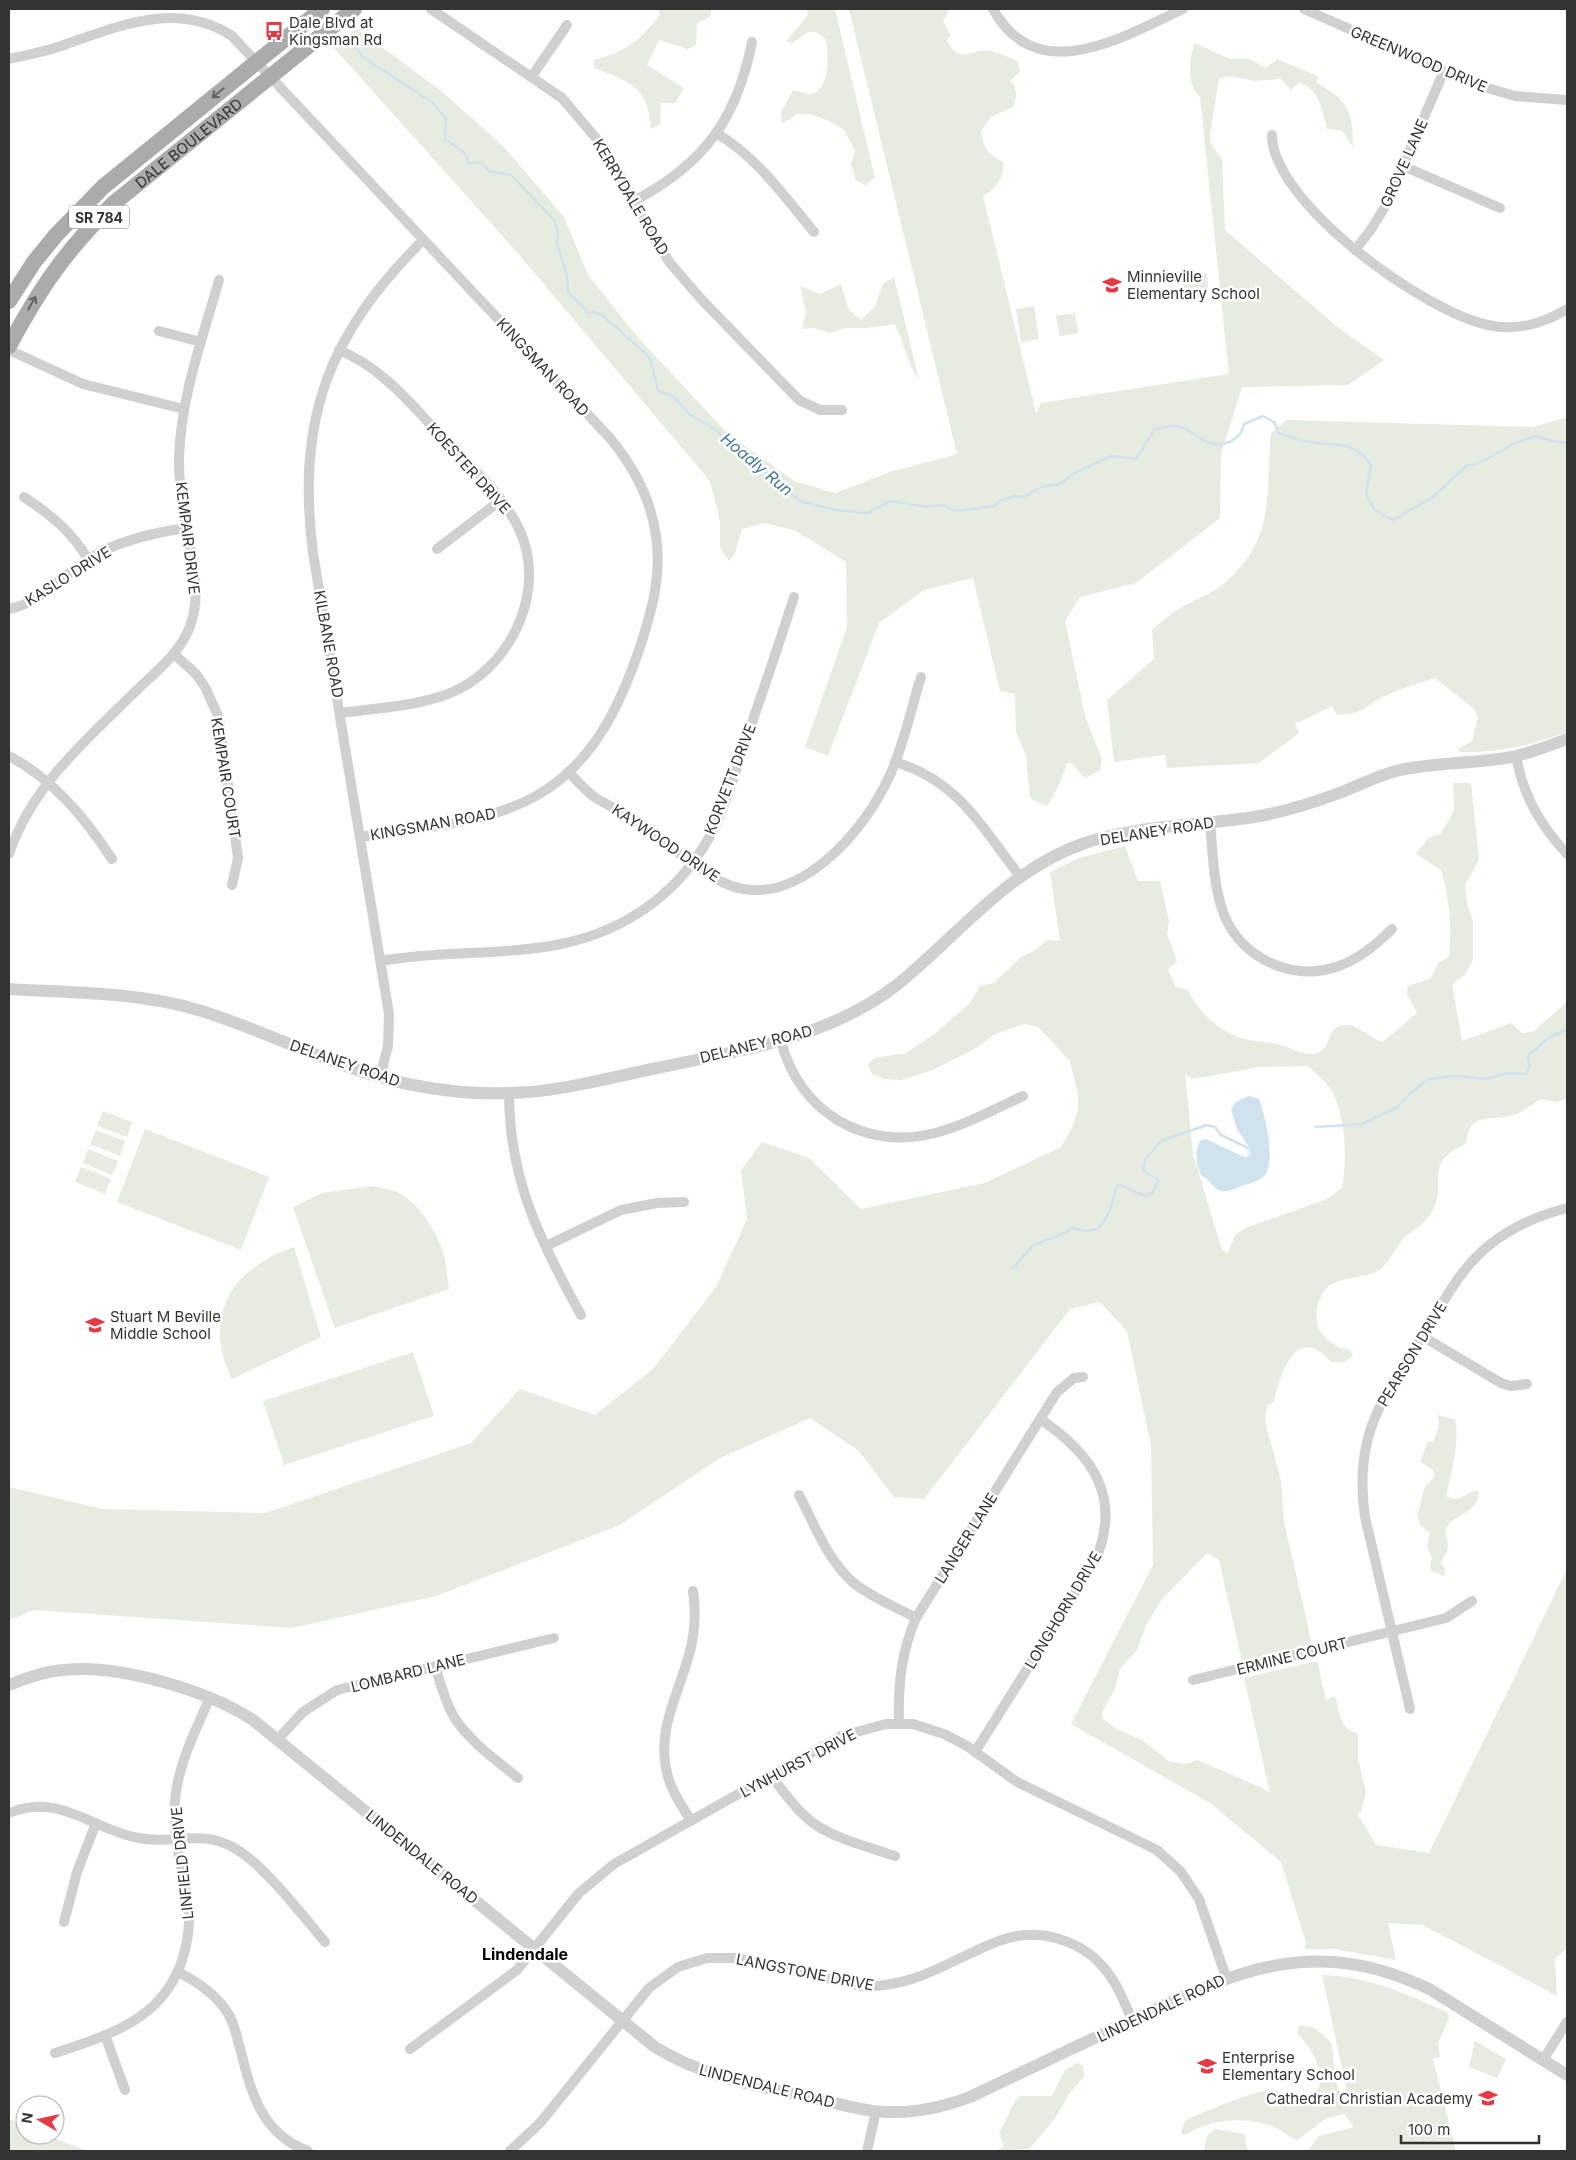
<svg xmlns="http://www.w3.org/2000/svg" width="1576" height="2160" font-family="Inter,sans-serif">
  <rect width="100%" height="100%" fill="#fff"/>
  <g fill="#e6ecdf" fill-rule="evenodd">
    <path d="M658 9H712L710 17 697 23 696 45 688 49 659 40 647 65 684 88 675 103H661L660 124 651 129C649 88 630 81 594 68V60C625 52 640 41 660 15Z"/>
    <path d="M806 9H835L875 178 865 185 856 180 851 164 855 150 844 130 829 121 810 114H797L782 124 781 112 793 90C798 91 803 93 808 94 832 94 828 53 826 39L816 32H808L792 43 786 41 808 15Z"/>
    <path d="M849 9H947L948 12 943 21 951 36 947 40C959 67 972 47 991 51 1000 53 1010 58 1018 61L1020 72 1010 81C1018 89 1017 96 1013 107L991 117 981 131C983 148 989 156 1004 162 1003 178 997 188 983 196L1036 413 1041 403 1229 374 1200 97C1186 86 1189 57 1195 43L1230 59H1249L1266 68 1277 59 1318 76 1316 82C1348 101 1353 110 1353 147L1342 131 1327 129C1322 108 1320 92 1300 82L1291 90 1281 79 1256 81 1230 76 1219 79 1210 133 1211 144 1222 159 1225 230 1336 326 1384 360 1348 385 1242 387 1221 454 1220 518 1136 583 1080 597 1065 621 1085 716 1102 759 1100 770 1085 778 1071 763H1067L1060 783 1048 805H1042L1030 798 1026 755 1016 733 1015 694 1000 691 973 578 924 590 879 623 828 756 805 747 847 627 846 562 796 531 764 523 742 529 735 553 729 561 720 547V521L710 481 516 251 334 48 356 28 440 90 503 146 564 217 588 275 635 334 726 432 794 481 835 493 890 472 957 454Z"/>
    <path d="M1207 274 1208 289 1182 292 1181 278Z"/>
    <path d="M894 277 919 380C907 363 904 343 895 324L867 328H845L830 333 814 328 802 329 806 312 800 286 820 294 841 284 849 310 861 320 875 306 883 284Z"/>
    <path d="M1034 306 1039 339 1021 342 1016 309Z"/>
    <path d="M1075 313 1078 333 1060 336 1056 316Z"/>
    <path d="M1567 417V732C1532 745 1498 753 1460 752L1458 749 1472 741 1478 717 1473 708 1435 678C1419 683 1403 688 1387 695 1364 705 1367 714 1337 715L1332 706 1295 724 1299 733 1259 763 1167 768 1165 755 1114 762 1107 700 1154 659 1152 630C1160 623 1169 615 1179 609 1194 600 1215 593 1228 580 1277 536 1265 491 1271 433L1287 420 1533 427Z"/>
    <path d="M1453 783H1471L1479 860 1465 885 1467 903 1473 921V960L1465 975 1452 984 1462 1041 1511 1023 1522 1033 1533 1032 1567 1002V1099L1555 1102 1541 1099C1533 1104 1522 1112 1514 1115 1491 1122 1469 1110 1466 1144 1416 1165 1455 1189 1425 1221 1419 1228 1410 1232 1404 1238 1395 1248 1390 1263 1378 1271 1363 1279 1344 1276 1330 1285 1324 1289 1320 1297 1318 1304 1311 1329 1327 1345 1350 1350L1353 1356 1344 1362H1331C1297 1322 1280 1373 1274 1402L1267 1406 1265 1421 1281 1481 1284 1522 1312 1644 1242 1661 1219 1560 1207 1553 1162 1599 1146 1625 1137 1650 1120 1669 1114 1691 1102 1712V1718L1116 1729 1142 1740 1170 1762 1185 1764 1197 1760 1265 1789 1270 1793 1244 1678 1317 1661 1326 1700 1335 1696C1340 1714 1339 1728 1358 1734V1759L1366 1792 1361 1812 1357 1813 1376 1845 1429 1853 1567 1569V1948L1555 1959 1557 1996 1423 1925 1388 1923 1396 1960 1335 1949H1305L1306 1943 1281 1862 1210 1803 1071 1724 1153 1565 1151 1446 1127 1331 1100 1302 1070 1309 924 1499 894 1497 859 1451 810 1418 720 1458 620 1525 436 1596 292 1628 34 1610 9 1620V1487L103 1509 266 1513 471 1443 520 1389 595 1415 653 1369 716 1287 747 1219 741 1170 762 1142 809 1158 861 1209 985 1183 1061 1147 1072 1128 1078 1110V1094L1070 1061 1038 1027 1024 1024 995 1034 978 1047 933 1070 901 1080 885 1079 872 1074 868 1064 875 1058 906 1053 933 1035 970 1003 980 986 994 983 1021 957 1032 952 1048 940 1060 941 1050 872 1079 858 1125 846 1138 881H1160L1169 921 1167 934 1177 961 1168 970 1176 987 1188 990C1198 1013 1223 1035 1248 1040 1259 1042 1271 1042 1282 1045 1293 1049 1308 1058 1319 1052 1333 1045 1326 1025 1346 1025 1359 1025 1371 1039 1383 1042L1417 1013 1407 993 1408 986 1431 978 1438 963 1449 957C1452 927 1450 900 1441 870L1416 854 1428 838 1440 834 1448 822 1454 809ZM1308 1066C1317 1074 1329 1084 1334 1095 1346 1123 1347 1158 1342 1188L1327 1199 1245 1228 1235 1235 1228 1253 1222 1250 1193 1154 1185 1073 1193 1079 1259 1067Z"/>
    <path d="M103 1111 132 1122 127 1137 97 1126Z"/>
    <path d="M145 1129 269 1177 241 1250 117 1202Z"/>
    <path d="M96 1130 125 1141 120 1156 90 1144Z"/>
    <path d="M88 1149 118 1161 112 1175 83 1163Z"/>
    <path d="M81 1167 111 1179 105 1194 75 1182Z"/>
    <path d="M373 1186C380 1188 388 1189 395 1191 419 1201 439 1235 445 1259 447 1269 447 1279 449 1289L335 1328 293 1207 322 1193Z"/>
    <path d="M294 1247 321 1337 232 1379C201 1316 232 1268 294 1247Z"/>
    <path d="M413 1352 434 1416 284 1465 263 1401Z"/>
    <path d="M1438 1415 1455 1420C1460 1441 1451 1475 1446 1496 1462 1505 1464 1491 1478 1491 1481 1512 1455 1513 1447 1527 1443 1532 1448 1539 1448 1545 1448 1552 1443 1557 1441 1563L1445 1569 1444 1576 1431 1571 1430 1565 1432 1558 1427 1546 1430 1533 1420 1525 1417 1514C1422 1505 1421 1494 1425 1487 1429 1482 1433 1481 1435 1474L1432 1469 1420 1462 1427 1443 1433 1441 1439 1427Z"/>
    <path d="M1322 1975C1367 1976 1407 1994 1447 2012L1449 2018 1438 2043 1440 2057 1433 2059 1456 2151H1308L1319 2136 1354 2127 1344 2114 1325 2119 1298 2140C1289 2139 1284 2131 1275 2127 1245 2116 1211 2118 1185 2135L1181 2133 1185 2120C1203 2113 1258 2088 1273 2090 1285 2092 1297 2106 1308 2104 1332 2083 1316 2052 1297 2033L1299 2025 1315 2028 1331 2042C1336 2063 1331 2091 1350 2105Z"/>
    <path d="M1475 2041 1506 2059 1497 2078 1469 2067Z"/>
    <path d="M1078 2063 1083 2066 1084 2076 1069 2094 1056 2117 1029 2149 995 2151 1004 2147 999 2133C1008 2120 1009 2106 1020 2096H1052L1065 2070Z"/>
    <path d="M9 2119 25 2126V2135H47L87 2151H9Z"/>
    <path d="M1215 2129 1244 2134 1248 2151H1204L1207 2136Z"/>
  </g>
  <path fill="#cfe2ee" d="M1249 1096 1259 1099C1265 1114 1276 1161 1265 1175 1260 1181 1251 1183 1244 1185 1237 1188 1229 1192 1222 1191 1212 1189 1210 1179 1201 1175 1196 1164 1194 1152 1200 1141L1206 1139 1246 1158 1250 1154 1249 1147 1237 1129 1231 1109 1236 1102Z"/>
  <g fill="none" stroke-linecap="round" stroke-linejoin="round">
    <g stroke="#cfe2ee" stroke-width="2.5">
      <path d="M345 35 364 58 432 102 446 119 445 139 465 153 469 163H482L489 171 511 175 555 221 558 234 557 244 567 276 568 292 589 313 593 312 602 315 646 354 651 361 658 391 673 396 690 415 712 427 800 501 835 510 868 513 890 501 928 507 943 505 955 511 995 506 999 501 1015 496 1023 497 1042 487 1059 484 1078 471 1112 456 1136 459 1154 430C1161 428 1169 426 1177 426 1190 428 1197 438 1207 442 1223 449 1241 440 1244 424L1263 416 1274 422 1279 433C1291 438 1305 442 1318 443 1341 445 1357 443 1371 465L1366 494 1375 510 1393 520 1433 497 1466 466 1480 463 1513 444 1534 436 1557 442 1567 443"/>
      <path d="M1316 1127 1362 1124 1396 1108 1413 1091 1427 1080 1436 1078 1456 1076 1486 1079 1507 1073 1526 1074 1530 1067 1528 1058 1529 1055 1548 1038 1567 1029"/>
      <path d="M1013 1268C1020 1262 1025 1252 1032 1247 1044 1238 1060 1238 1072 1228L1087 1231 1099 1228 1109 1213 1117 1186 1121 1185 1144 1196 1153 1192 1159 1180 1143 1171 1145 1160 1161 1141 1207 1125 1215 1127 1221 1135 1252 1150"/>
    </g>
    <g stroke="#d0d0d0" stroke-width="10">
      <path d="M431 9 562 98 606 150 654 238 670 263 702 300 799 400 820 410H842"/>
      <path d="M993 9C1037 89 1123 37 1183 9"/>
      <path d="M1304 9 1474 84 1515 96 1567 100"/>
      <path d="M9 59C26 55 44 52 61 46 119 26 176 0 232 36L610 438C633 466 651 499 656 536 662 575 652 610 640 647 620 706 593 764 536 796 483 825 419 828 360 837"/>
      <path d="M532 76 567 25"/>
      <path d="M716 133C757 157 784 196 814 232"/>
      <path d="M1272 135C1272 203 1425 312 1488 325 1515 331 1543 324 1567 309"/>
      <path d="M1403 166 1500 208"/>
      <path d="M634 201C704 164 737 119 752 42"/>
      <path d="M1355 250 1370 231 1386 205 1444 71"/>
      <path d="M159 331 201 342"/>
      <path d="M9 350 83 384 184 409"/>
      <path d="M339 350C385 369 413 407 447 442 473 468 503 495 519 529 547 587 514 661 459 689 426 706 377 708 341 713"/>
      <path d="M24 497C51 515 72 532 88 559"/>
      <path d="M437 549 501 500"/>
      <path d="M9 609C39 603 62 577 87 560 116 541 152 533 186 528"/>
      <path d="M174 654 196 674 205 687 219 718 238 858 232 885"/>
      <path d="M9 756C53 779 85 818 112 859"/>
      <path d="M1516 756C1523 795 1540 825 1567 854"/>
      <path d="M895 762C959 781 981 827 1020 876"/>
      <path d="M568 772C578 781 587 793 599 800 613 808 628 814 642 824 666 842 702 875 729 885 797 911 865 831 890 775 904 744 911 709 921 677"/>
      <path d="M1210 823C1213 853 1213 888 1225 917 1244 960 1294 982 1339 966 1359 959 1377 944 1392 929"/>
      <path d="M9 854C32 785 88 738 138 689 157 671 179 653 189 629 205 590 188 548 183 510 180 492 179 474 179 457 181 396 203 337 219 280"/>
      <path d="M381 961C442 950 501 956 561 944 629 930 685 889 715 826 728 798 737 767 747 737 763 691 779 644 794 597"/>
      <path d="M781 1041C799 1112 864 1151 935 1133 966 1125 995 1109 1023 1096"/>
      <path d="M380 1077 388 1046 389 1014 313 553C296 419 328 335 423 240"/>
      <path d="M509 1093C509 1179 540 1241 581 1315"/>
      <path d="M546 1246 621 1210 657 1203 684 1202"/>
      <path d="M1422 1336 1501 1383 1511 1386 1527 1384"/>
      <path d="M799 1495C815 1525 828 1562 855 1584 873 1598 896 1607 916 1618"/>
      <path d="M435 1666C440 1683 445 1701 454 1717 470 1742 495 1759 518 1778"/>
      <path d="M1193 1680 1446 1618 1472 1601"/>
      <path d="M1410 1709 1365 1517C1361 1490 1361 1465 1368 1438 1378 1401 1401 1370 1422 1337 1442 1305 1460 1267 1492 1243 1514 1226 1540 1215 1567 1208"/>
      <path d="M899 1723C898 1686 901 1652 916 1618L1057 1392 1074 1378 1083 1377"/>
      <path d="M277 1740 303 1712 337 1690 554 1638"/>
      <path d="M975 1752 1095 1561C1123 1497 1092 1454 1040 1419"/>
      <path d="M771 1776C785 1793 798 1813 816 1825 839 1840 869 1847 895 1856"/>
      <path d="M9 1813C60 1792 92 1830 139 1838 174 1845 202 1828 236 1849 264 1865 303 1916 325 1942"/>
      <path d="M691 1821C683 1807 672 1793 668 1777 655 1731 679 1694 690 1651 695 1631 696 1611 693 1591"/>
      <path d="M64 1922 77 1872 96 1823"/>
      <path d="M178 1972C196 1981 213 1992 225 2009 234 2020 236 2035 240 2048 251 2092 261 2134 308 2151"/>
      <path d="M105 2035 125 2090"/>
      <path d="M410 2049 517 1970 579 1893 614 1864 841 1736 886 1724H913L944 1734 967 1746 1017 1782 1157 1850 1181 1872 1199 1899 1226 1977"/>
      <path d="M55 2053C106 2036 159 2021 180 1966 187 1947 191 1926 188 1906 183 1872 172 1835 175 1800 178 1764 196 1730 210 1697"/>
      <path d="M1543 2060 1567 2022"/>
      <path d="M510 2151 540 2123 649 1988 678 1967 707 1958H738L860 1986C916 1989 950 1959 999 1941 1038 1926 1084 1940 1108 1973 1119 1987 1125 2004 1132 2020"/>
      <path d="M867 2151 876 2111"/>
    </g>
    <g stroke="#d0d0d0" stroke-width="12">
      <path d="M9 989C72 993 138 992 198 1010 249 1025 297 1049 346 1066 398 1085 454 1095 509 1093 559 1092 608 1078 657 1068 741 1050 828 1039 898 984 959 935 1005 872 1082 844 1136 825 1197 826 1254 817 1284 812 1313 803 1342 792 1360 785 1377 776 1396 771 1434 762 1474 764 1512 757 1530 753 1549 746 1567 739"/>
      <path d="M9 1685C26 1678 45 1671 64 1670 118 1664 207 1690 253 1720L655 2047C703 2077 758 2086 813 2098 840 2104 868 2113 896 2112 922 2112 946 2106 970 2097 1023 2072 1075 2047 1128 2022 1236 1971 1313 1933 1431 1990L1567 2075"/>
    </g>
    <g stroke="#ababab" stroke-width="16">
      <path d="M9 301 34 262 56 235 103 187 322 9"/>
      <path id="s1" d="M9 346C40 288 66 250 114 203L354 9"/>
    </g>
  </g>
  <defs><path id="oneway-shaft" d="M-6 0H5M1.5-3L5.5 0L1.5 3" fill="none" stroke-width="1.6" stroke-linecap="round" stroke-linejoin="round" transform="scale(1.25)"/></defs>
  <g stroke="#636363">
    <use href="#oneway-shaft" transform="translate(218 93) rotate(141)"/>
    <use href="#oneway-shaft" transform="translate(32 303) rotate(-60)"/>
  </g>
  <defs>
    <g id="bus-bare" transform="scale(1.5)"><path d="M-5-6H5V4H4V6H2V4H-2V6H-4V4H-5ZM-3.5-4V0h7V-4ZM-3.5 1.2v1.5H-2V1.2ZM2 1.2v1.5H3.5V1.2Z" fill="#e63946" stroke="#fff" stroke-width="2.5" paint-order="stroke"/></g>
    <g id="school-bare" transform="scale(1.5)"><path d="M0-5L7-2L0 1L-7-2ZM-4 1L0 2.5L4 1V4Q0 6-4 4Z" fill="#e63946" stroke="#fff" stroke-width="2.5" paint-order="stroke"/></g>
  </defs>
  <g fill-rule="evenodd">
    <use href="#bus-bare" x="274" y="31"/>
    <use href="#school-bare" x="1112" y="285"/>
    <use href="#school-bare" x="95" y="1325"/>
    <use href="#school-bare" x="1207" y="2066"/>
    <use href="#school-bare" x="1488" y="2098"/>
  </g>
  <g text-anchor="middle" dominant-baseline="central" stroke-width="5" stroke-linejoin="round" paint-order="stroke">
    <rect fill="#fff" stroke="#707070" stroke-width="1" x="69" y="205.5" width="60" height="23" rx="4"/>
    <g font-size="14" font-weight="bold" fill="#333">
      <text x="99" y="217">SR 784</text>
    </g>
    <g font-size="15" fill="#333" stroke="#fff" text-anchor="start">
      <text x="289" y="22">Dale Blvd at<tspan x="289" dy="17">Kingsman Rd</tspan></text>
      <text x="1127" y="276">Minnieville<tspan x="1127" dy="17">Elementary School</tspan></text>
      <text x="110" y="1316">Stuart M Beville<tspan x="110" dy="17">Middle School</tspan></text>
      <text x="1222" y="2057">Enterprise<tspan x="1222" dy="17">Elementary School</tspan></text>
      <text x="1473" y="2098" text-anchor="end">Cathedral Christian Academy</text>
    </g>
    <g font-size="15" fill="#333" stroke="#fff">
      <text transform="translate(1419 59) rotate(23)">GREENWOOD DRIVE</text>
      <text stroke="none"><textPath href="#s1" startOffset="274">DALE BOULEVARD</textPath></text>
      <text transform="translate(1404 163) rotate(-66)">GROVE LANE</text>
      <text transform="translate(631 197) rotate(59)">KERRYDALE ROAD</text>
      <text transform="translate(543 367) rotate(47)">KINGSMAN ROAD</text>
      <text transform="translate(469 468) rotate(48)">KOESTER DRIVE</text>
      <text transform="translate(188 538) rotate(83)">KEMPAIR DRIVE</text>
      <text transform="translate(68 576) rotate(-32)">KASLO DRIVE</text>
      <text transform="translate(329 644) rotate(80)">KILBANE ROAD</text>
      <text transform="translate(226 778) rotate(81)">KEMPAIR COURT</text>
      <text transform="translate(730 779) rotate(-69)">KORVETT DRIVE</text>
      <text transform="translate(433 824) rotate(-10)">KINGSMAN ROAD</text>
      <text transform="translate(1157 831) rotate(-9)">DELANEY ROAD</text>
      <text transform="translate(666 843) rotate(34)">KAYWOOD DRIVE</text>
      <text transform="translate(756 1044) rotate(-14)">DELANEY ROAD</text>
      <text transform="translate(345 1063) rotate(19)">DELANEY ROAD</text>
      <text transform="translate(1412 1354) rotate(-59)">PEARSON DRIVE</text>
      <text transform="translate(966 1538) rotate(-58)">LANGER LANE</text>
      <text transform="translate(1063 1610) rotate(-59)">LONGHORN DRIVE</text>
      <text transform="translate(1292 1656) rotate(-14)">ERMINE COURT</text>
      <text transform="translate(408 1673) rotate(-14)">LOMBARD LANE</text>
      <text transform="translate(798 1763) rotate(-28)">LYNHURST DRIVE</text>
      <text transform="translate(422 1857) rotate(39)">LINDENDALE ROAD</text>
      <text transform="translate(182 1863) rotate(-96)">LINFIELD DRIVE</text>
      <text transform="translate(805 1972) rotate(11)">LANGSTONE DRIVE</text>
      <text transform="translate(1161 2008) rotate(-25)">LINDENDALE ROAD</text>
      <text transform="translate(767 2086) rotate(14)">LINDENDALE ROAD</text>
    </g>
    <g font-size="16" font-style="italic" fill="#3f7597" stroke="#fff">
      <text transform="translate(757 464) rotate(40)">Hoadly Run</text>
    </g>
    <g font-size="16" font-weight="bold" fill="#000" stroke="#fff">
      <text x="525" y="1954">Lindendale</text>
    </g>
  </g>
  <rect width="1576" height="2160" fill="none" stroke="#333333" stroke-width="20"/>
  <g transform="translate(40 2120) rotate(279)"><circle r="24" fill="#ffffff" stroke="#adadad"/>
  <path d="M0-4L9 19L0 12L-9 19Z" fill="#e63946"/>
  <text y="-8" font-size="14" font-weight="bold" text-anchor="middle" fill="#333333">N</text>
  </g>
  <path d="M1401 2135v8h138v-8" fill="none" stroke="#333333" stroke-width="2.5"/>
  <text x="1408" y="2135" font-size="15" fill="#333333" stroke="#ffffff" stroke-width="4" paint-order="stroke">100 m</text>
</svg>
